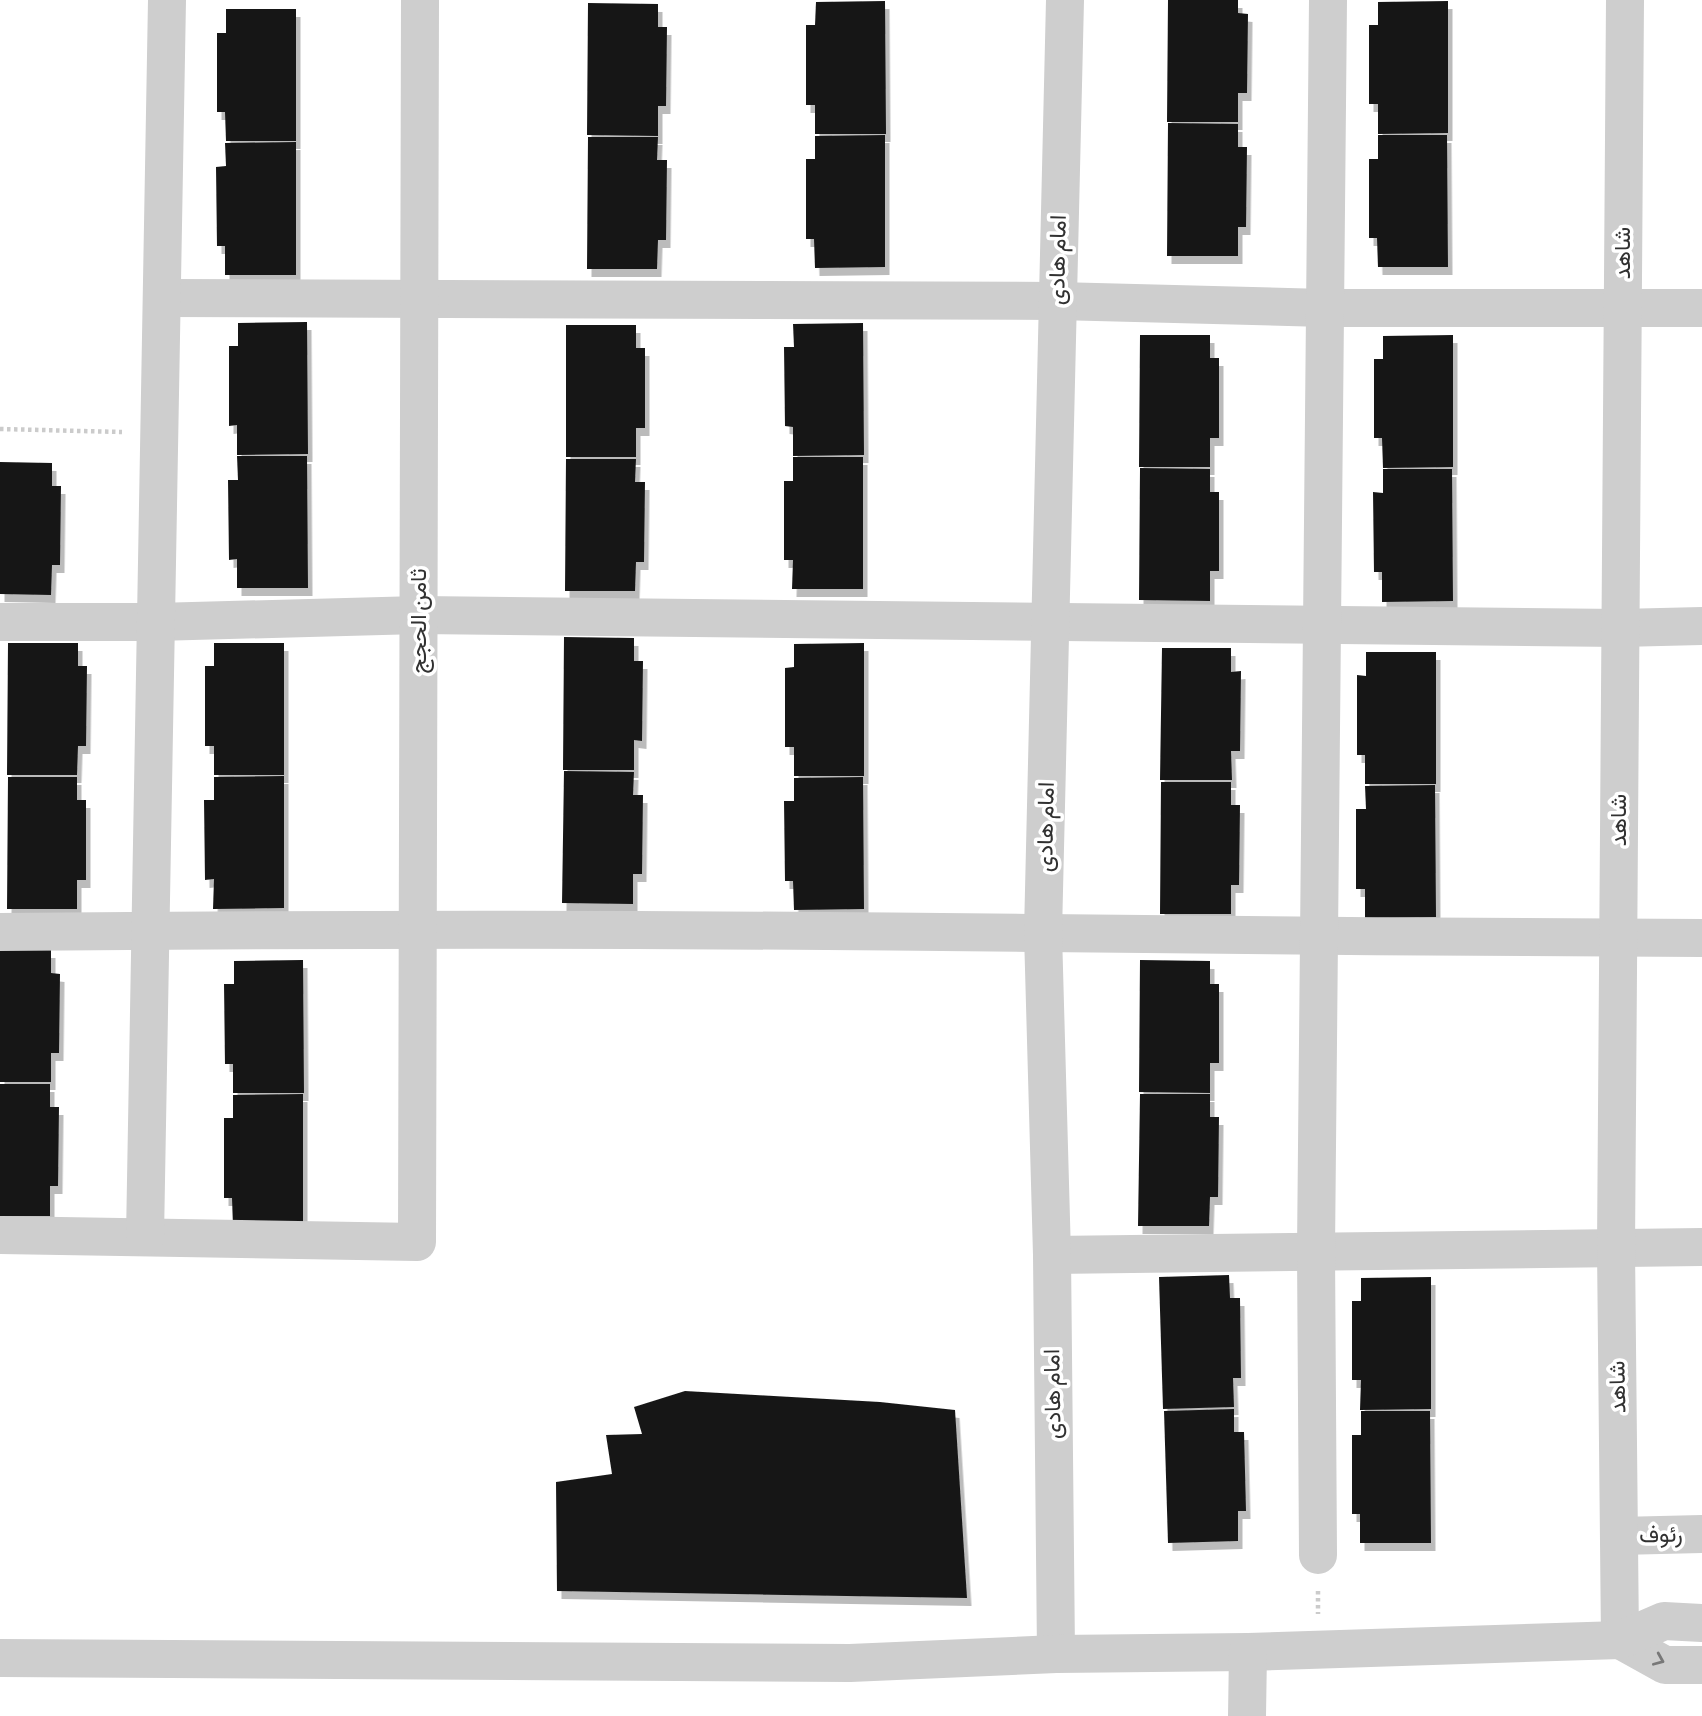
<svg xmlns="http://www.w3.org/2000/svg" width="1702" height="1716" font-family="'Sofia Sans Condensed',Vazirmatn,sans-serif">
  <defs>
    <filter id="shadow"><feDropShadow dx="4.5" dy="8" stdDeviation="0" flood-color="#0004"/></filter>
  </defs>
  <rect width="100%" height="100%" fill="#fff"/>
  <g fill="#181818" filter="url(#shadow)">
    <path d="M1168 0H1238V13L1248 14 1247 93H1238V122H1167Z"/>
    <path d="M885 1 886 134H815V105H806V25H815L816 2Z"/>
    <path d="M1448 1V133L1378 134V104H1369V25H1378V2Z"/>
    <path d="M588 3 658 4V27H667L666 106H658V136L587 135Z"/>
    <path d="M226 9H296V141H226L225 112H217V33H226Z"/>
    <path d="M1168 123 1238 124V147H1247L1246 227H1238V256H1167Z"/>
    <path d="M885 135V267L815 268 814 239H806V159H815V136Z"/>
    <path d="M1378 135H1447L1448 267H1378L1377 238H1369V159H1378Z"/>
    <path d="M588 137H658L657 160H667L666 240H658L657 269H587Z"/>
    <path d="M296 142V275H225V246H217L216 167 226 166 225 143Z"/>
    <path d="M307 322 308 454 237 455V425L229 426V346H238V323Z"/>
    <path d="M863 323 864 455 793 456V427L785 426 784 347H794L793 324Z"/>
    <path d="M566 325H636V348H645V428H636V457H566Z"/>
    <path d="M1140 335H1210V358H1219V438H1210V467H1139Z"/>
    <path d="M1453 335V467L1383 468 1382 438H1374V359H1383V336Z"/>
    <path d="M237 456H307L308 588H237V559L229 560 228 480H238Z"/>
    <path d="M793 457H863V589H792L793 560H784V481H793Z"/>
    <path d="M566 459H636L635 482H645L644 562H636L635 591H565Z"/>
    <path d="M0 462 52 463V486H61L60 565H52L51 595 0 594Z"/>
    <path d="M1140 468 1210 469V492H1219V571H1210V601L1139 600Z"/>
    <path d="M1383 469H1452L1453 601 1382 602V572H1374L1373 492 1383 493Z"/>
    <path d="M564 637 634 638V661H643L642 741 634 740V770H563Z"/>
    <path d="M8 643H78V666H87L86 746H78L77 775H7Z"/>
    <path d="M214 643H284V775H214V746H205V666H214Z"/>
    <path d="M864 643V776H794V747H785V668L794 667V644Z"/>
    <path d="M1162 648H1231V672L1241 671 1240 751H1231L1232 780H1160Z"/>
    <path d="M1366 652H1436V784H1365V755H1357V675L1366 676Z"/>
    <path d="M564 771 634 772 633 795H643L642 874H633V904L562 903Z"/>
    <path d="M284 776V908L213 909 214 879 205 880 204 800H214V777Z"/>
    <path d="M8 777H77V800H86V880H77V909H7Z"/>
    <path d="M863 777 864 909 794 910 793 881H785L784 801H794V778Z"/>
    <path d="M1161 782H1231V805H1240L1239 885H1231V914H1160Z"/>
    <path d="M1435 785 1436 917 1365 918V889H1356V809H1366L1365 786Z"/>
    <path d="M0 950H51V973L60 974 59 1053H51V1082H0Z"/>
    <path d="M303 960 304 1093H233V1064H225L224 984H234V961Z"/>
    <path d="M1140 960 1210 961V984H1219V1063H1210V1093L1139 1092Z"/>
    <path d="M0 1084H50V1107H59L58 1186H50V1216H0Z"/>
    <path d="M303 1094V1226L233 1227 232 1198H224V1118H233V1095Z"/>
    <path d="M1140 1094H1210V1117H1219L1218 1197H1210L1209 1226H1138Z"/>
    <path d="M1229 1275 1230 1298H1240L1241 1378H1233L1234 1407 1163 1409 1159 1277Z"/>
    <path d="M1431 1277V1409L1360 1410 1361 1380H1352V1301H1361V1278Z"/>
    <path d="M685 1391 880 1402 955 1410 967 1598 557 1591 556 1482 612 1474 606 1435 642 1434 634 1407Z"/>
    <path d="M1234 1409V1432H1244L1246 1511H1238V1541L1168 1543 1164 1411Z"/>
    <path d="M1361 1411H1430L1431 1543H1360V1514H1352V1435H1361Z"/>
  </g>
  <g fill="none" stroke-linecap="round" stroke-linejoin="round">
    <g stroke="#cbcbcb" stroke-width="4.5" stroke-dasharray="3.5 3.5" stroke-linecap="butt">
      <path d="M0 429 122 432"/>
      <path d="M1318 1591V1614"/>
    </g>
    <g stroke="#cecece" stroke-width="38">
      <path d="M162 298 1057 301 1325 308H1702"/>
      <path d="M0 622H156L419 615 1620 628 1702 626"/>
      <path d="M0 932C348 929 696 929 1043 933 1263 935 1482 938 1702 938"/>
      <path d="M0 1235 417 1242 420 0"/>
      <path d="M145 1237 167 0"/>
      <path d="M1052 1255 1702 1247"/>
      <path d="M1619 1536 1702 1534"/>
      <path d="M1318 1555 1316 1251 1328 0"/>
      <path d="M1620 1640 1616 1248 1625 0"/>
      <path d="M1056 1654 1052 1255 1043 933 1065 0"/>
    </g>
    <g stroke="#cecece" stroke-width="38">
      <path d="M1620 1640 1665 1665H1702"/>
      <path d="M0 1658 850 1663 1056 1654 1248 1652 1620 1640 1664 1621 1702 1623"/>
      <path d="M1247 1716 1248 1652"/>
    </g>
  </g>
  <defs><path id="oneway-chevron" d="M-2-3.5L2.5 0L-2 3.5" fill="none" stroke-width="1.6" stroke-linecap="round" stroke-linejoin="round" transform="scale(1.75)"/></defs>
  <use stroke="#787878" href="#oneway-chevron" transform="translate(1659 1660) rotate(23)"/>
  <g text-anchor="middle" dominant-baseline="central" stroke-width="7" stroke-linejoin="round" paint-order="stroke">
    <g font-size="23" fill="#313131" stroke="#fff">
      <text transform="translate(1623 253) rotate(-90)">شاهد</text>
      <text transform="translate(1058 260) rotate(-89)">امام هادی</text>
      <text transform="translate(419 621) rotate(-90)">ثامن الحجج</text>
      <text transform="translate(1619 820) rotate(-90)">شاهد</text>
      <text transform="translate(1046 827) rotate(-89)">امام هادی</text>
      <text transform="translate(1618 1387) rotate(-91)">شاهد</text>
      <text transform="translate(1053 1394) rotate(-91)">امام هادی</text>
      <text transform="translate(1661 1535) rotate(-1)">رئوف</text>
    </g>
  </g>
</svg>
